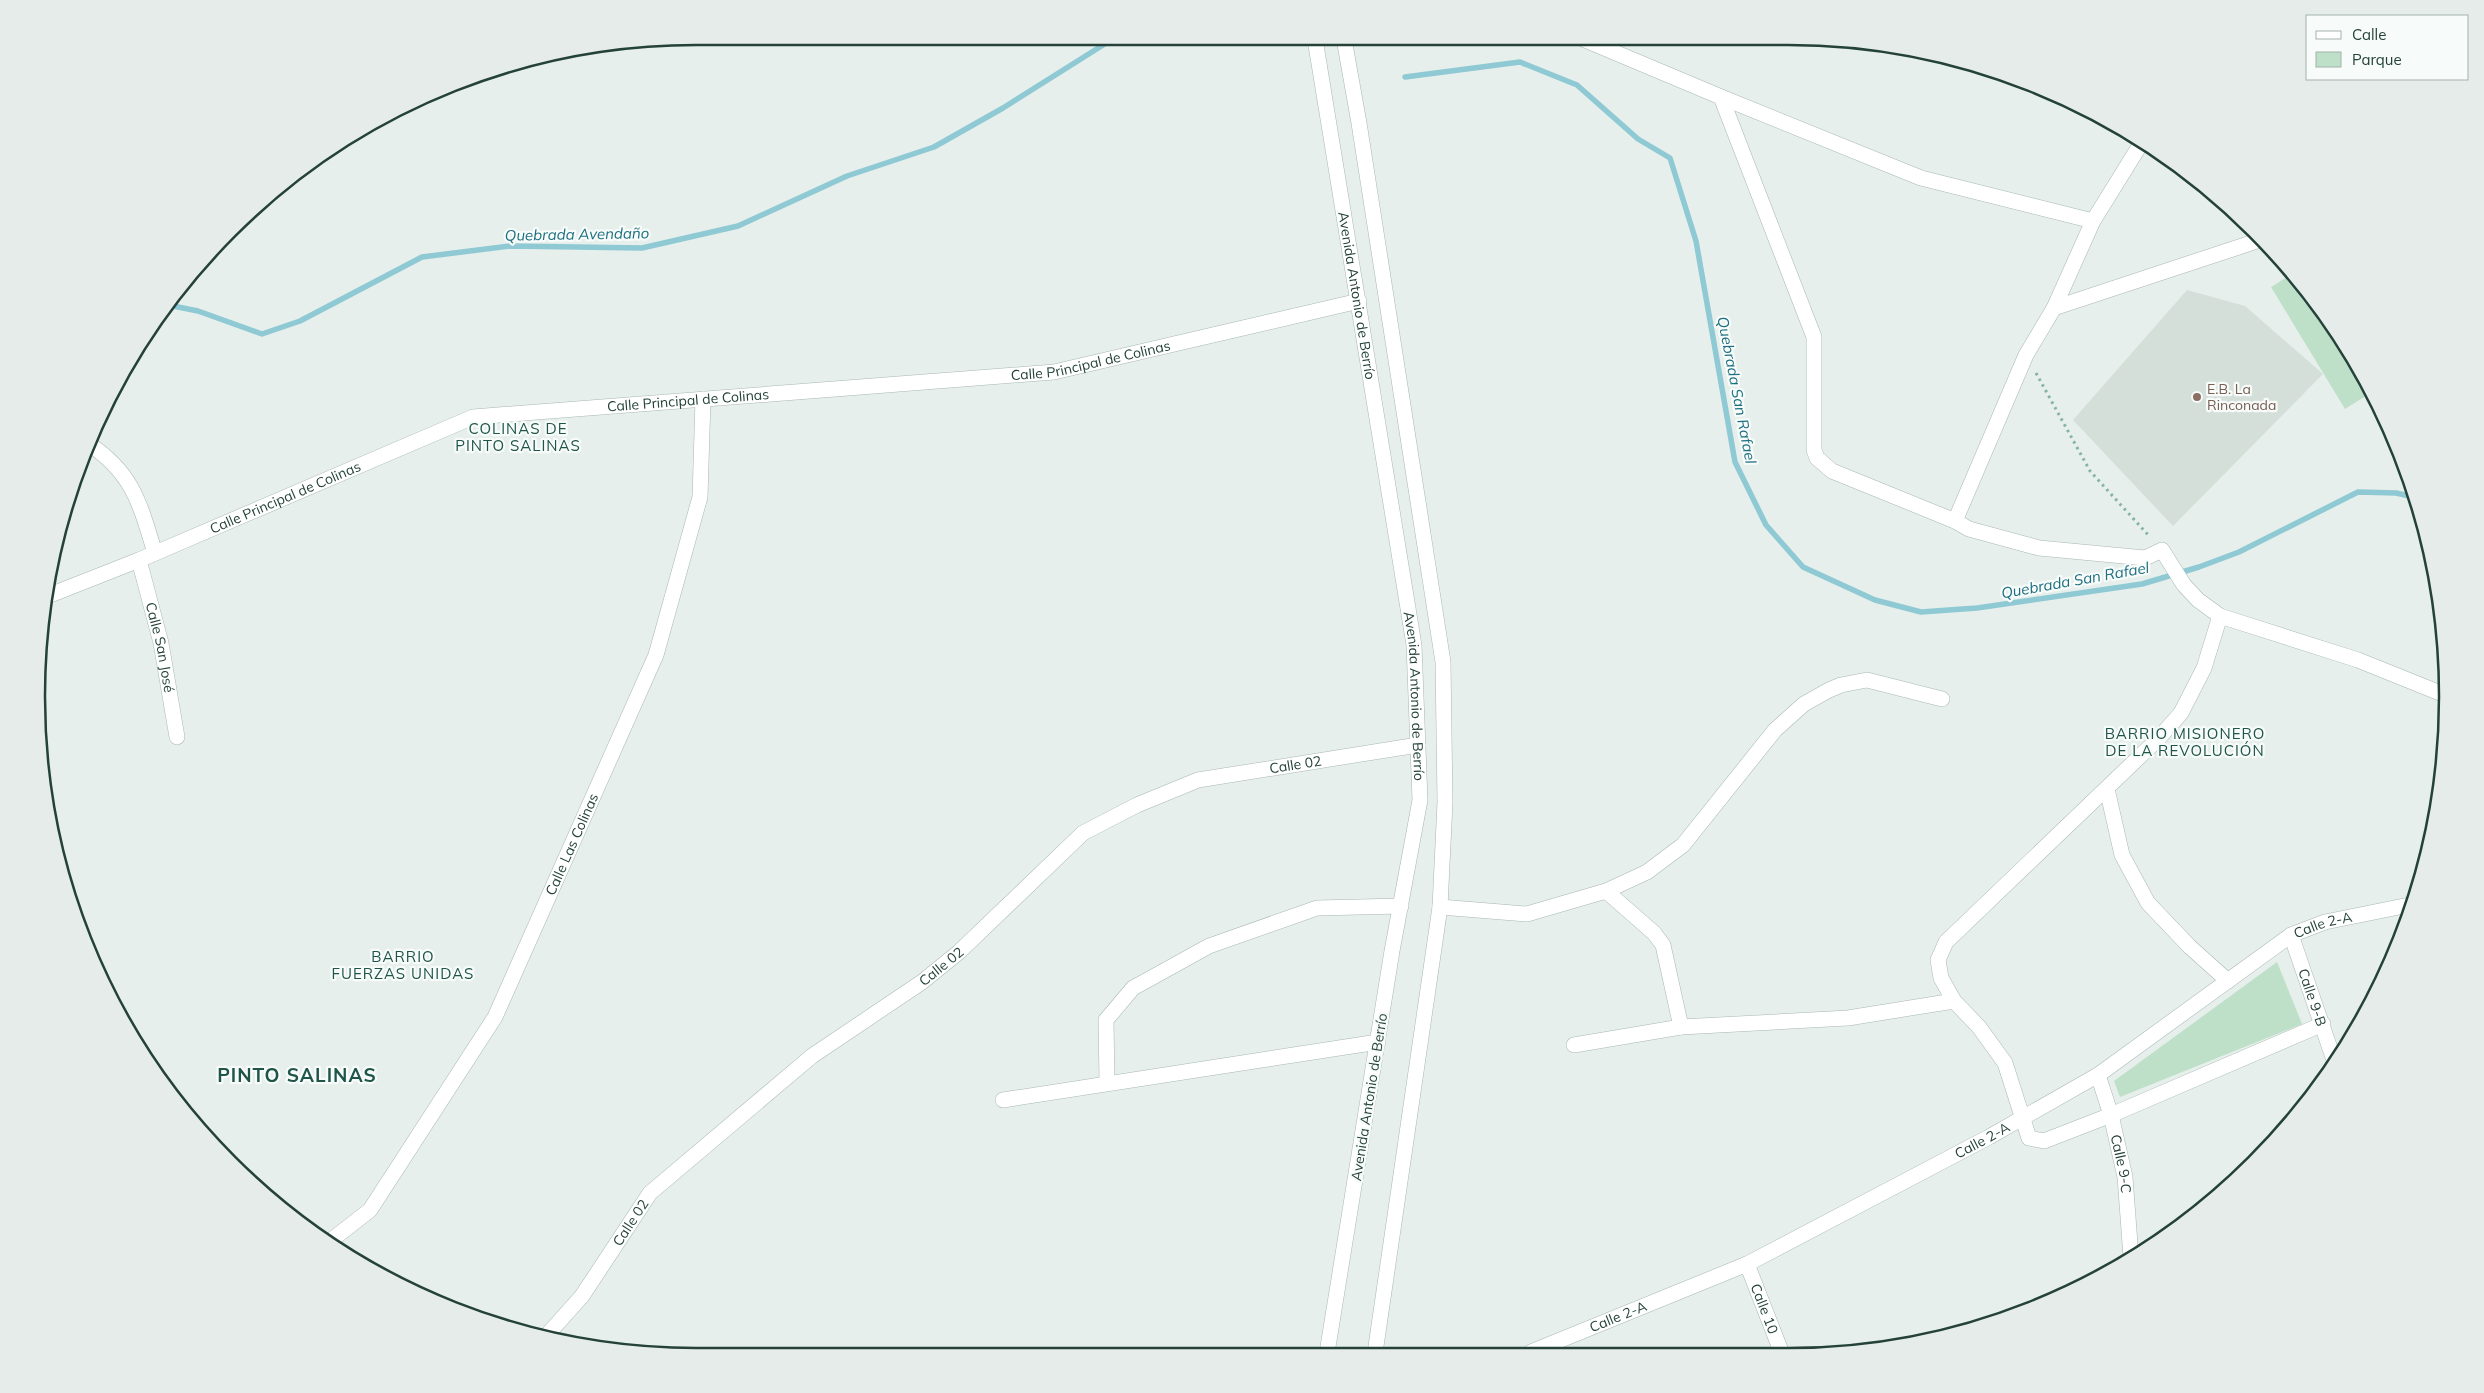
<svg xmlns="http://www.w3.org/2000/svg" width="2484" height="1393" font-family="Mulish,sans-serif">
  <rect width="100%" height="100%" fill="#e6efeb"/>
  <path fill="#d4dfda" d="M2187 290 2245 306 2323 374 2173 526 2073 420Z"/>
  <g fill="#bfe0c8">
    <path d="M2292 274 2311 295 2372 392 2345 409 2271 287Z"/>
    <path d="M2277 962 2302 1024 2120 1097 2114 1081Z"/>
  </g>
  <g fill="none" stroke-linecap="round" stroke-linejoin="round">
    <g stroke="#8ec9d4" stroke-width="5.5">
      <path d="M1253 40 1257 43"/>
      <path d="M1405 77 1520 62 1577 85 1638 139 1670 158 1696 241 1735 462 1766 525 1803 567 1875 600 1921 612 1977 608 2142 584 2199 567 2239 552 2358 492 2396 493 2414 497"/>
      <path d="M168 305 198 311 262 334 300 321 422 257 510 246 642 248 738 226 847 176 934 147 1003 108 1111 40"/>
    </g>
    <g stroke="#a8b8b2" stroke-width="16">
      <g id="minor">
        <path id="s1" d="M1315 39 1414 645 1420 800 1392 951 1327 1353"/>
        <path d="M1344 39 1359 123 1443 662 1445 802 1440 907 1375 1353"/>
        <path d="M1583 39 1721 97 1814 337V450L1817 458 1832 471 1955 521 1969 529 2039 548 2145 558 2162 550 2184 585 2198 600 2220 616 2358 660 2445 695"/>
        <path d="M1721 97 1921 178 2093 221"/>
        <path d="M2054 308 2260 240"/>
        <path d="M89 444C134 474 140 505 155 553"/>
        <path d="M1955 521 2026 355 2054 308 2093 221 2142 142"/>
        <path id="s2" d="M139 560 161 643 177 737"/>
        <path id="s3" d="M45 597 139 560 473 417 1054 372 1359 301"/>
        <path d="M2220 616 2204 668 2181 713 2158 739 1946 942 1938 960 1941 978 1954 1001 1979 1027 2005 1063 2029 1138 2044 1141 2111 1115 2323 1024"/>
        <path d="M2107 789 2122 855 2148 903 2190 947 2228 981"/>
        <path d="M1606 891 1654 933 1663 945 1681 1027"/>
        <path d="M1440 907 1527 914 1606 891 1647 872 1683 845 1775 730 1804 704 1829 690 1841 685 1867 680 1942 699"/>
        <path id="s4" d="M2291 935 2334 1060"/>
        <path d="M1574 1045 1681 1027 1848 1018 1954 1001"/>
        <path id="s5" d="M2098 1075 2111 1115 2125 1177 2131 1257"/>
        <path d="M1107 1083 1106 1020 1133 988 1209 946 1317 908 1401 906"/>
        <path d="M1003 1100 1378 1042"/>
        <path id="s6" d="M329 1242 370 1210 495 1017 656 655 700 497 703 399"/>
        <path id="s7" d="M1747 1264 1781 1351"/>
        <path id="s8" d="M548 1334 582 1296 650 1193 812 1056 922 982 959 952 1083 833 1137 805 1198 780 1418 745"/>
        <path id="s9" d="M1531 1352 1747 1264 1989 1137 2098 1075 2291 935 2325 922 2414 904"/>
      </g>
    </g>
    <path stroke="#86b3a5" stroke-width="3" stroke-dasharray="2.5 4" stroke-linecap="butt" d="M2036 373 2090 471 2150 537"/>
    <use href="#minor" stroke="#fff" stroke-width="15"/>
  </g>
  <circle fill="#8d6e63" stroke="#f7fbf9" stroke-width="2" cx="2197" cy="397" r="5"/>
  <g text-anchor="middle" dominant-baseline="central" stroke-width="4.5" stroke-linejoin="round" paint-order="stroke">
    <g font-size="14" fill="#24423a" stroke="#f7fbf9">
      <text stroke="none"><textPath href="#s1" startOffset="260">Avenida Antonio de Berrío</textPath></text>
      <text stroke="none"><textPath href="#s3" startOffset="1085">Calle Principal de Colinas</textPath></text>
      <text stroke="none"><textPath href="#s3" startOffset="680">Calle Principal de Colinas</textPath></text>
      <text stroke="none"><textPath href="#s3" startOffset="260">Calle Principal de Colinas</textPath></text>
      <text stroke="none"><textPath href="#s2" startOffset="90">Calle San José</textPath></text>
      <text stroke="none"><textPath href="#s1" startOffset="665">Avenida Antonio de Berrío</textPath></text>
      <text stroke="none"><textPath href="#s8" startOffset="964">Calle 02</textPath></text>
      <text stroke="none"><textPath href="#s6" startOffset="471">Calle Las Colinas</textPath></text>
      <text stroke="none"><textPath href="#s9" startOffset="904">Calle 2-A</textPath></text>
      <text stroke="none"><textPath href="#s8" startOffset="544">Calle 02</textPath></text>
      <text stroke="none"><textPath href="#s4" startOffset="66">Calle 9-B</textPath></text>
      <text transform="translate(1369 1097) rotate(-81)">Avenida Antonio de Berrío</text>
      <text stroke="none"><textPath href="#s9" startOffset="499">Calle 2-A</textPath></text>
      <text stroke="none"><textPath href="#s5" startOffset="92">Calle 9-C</textPath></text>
      <text stroke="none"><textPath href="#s8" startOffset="139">Calle 02</textPath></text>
      <text stroke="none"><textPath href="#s7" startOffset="48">Calle 10</textPath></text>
      <text stroke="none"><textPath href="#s9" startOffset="94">Calle 2-A</textPath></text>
    </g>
    <g font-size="14" fill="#785e54" stroke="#f7fbf9" text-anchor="start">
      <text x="2207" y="389">E.B. La<tspan x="2207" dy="16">Rinconada</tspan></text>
    </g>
    <g font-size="15" font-style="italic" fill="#1c6f80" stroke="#f7fbf9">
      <text transform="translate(577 234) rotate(-1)">Quebrada Avendaño</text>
      <text transform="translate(1737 390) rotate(79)">Quebrada San Rafael</text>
      <text transform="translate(2075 580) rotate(-10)">Quebrada San Rafael</text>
    </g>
    <g font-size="15" letter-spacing="1" fill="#1f5548" stroke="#f7fbf9">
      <text x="518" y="428">COLINAS DE<tspan x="518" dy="17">PINTO SALINAS</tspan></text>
      <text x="2185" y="733">BARRIO MISIONERO<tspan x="2185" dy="17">DE LA REVOLUCIÓN</tspan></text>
      <text x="403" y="956">BARRIO<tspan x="403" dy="17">FUERZAS UNIDAS</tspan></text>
    </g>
    <g font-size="19" font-weight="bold" letter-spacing="1" fill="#1f5548" stroke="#f7fbf9">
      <text x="297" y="1075">PINTO SALINAS</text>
    </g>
  </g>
  <path d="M0 0H2484V1393H0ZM696 45H1788A651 651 0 0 1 2439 696V697A651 651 0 0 1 1788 1348H696A651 651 0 0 1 45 697V696A651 651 0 0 1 696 45Z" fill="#e6ecea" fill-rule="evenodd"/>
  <path fill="none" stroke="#24423a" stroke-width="2.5" d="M696 45H1788A651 651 0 0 1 2439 696V697A651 651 0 0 1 1788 1348H696A651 651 0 0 1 45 697V696A651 651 0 0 1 696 45Z"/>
  <rect x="2306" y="15" width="162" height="65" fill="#f7fbf9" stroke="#a3b1ad"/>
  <rect x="2316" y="31" width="25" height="8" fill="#ffffff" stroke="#a3b1ad"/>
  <text x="2352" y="40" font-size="15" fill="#24423a">Calle</text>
  <rect x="2316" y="52" width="25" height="15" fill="#bfe0c8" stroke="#a3b1ad"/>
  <text x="2352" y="65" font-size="15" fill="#24423a">Parque</text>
</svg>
